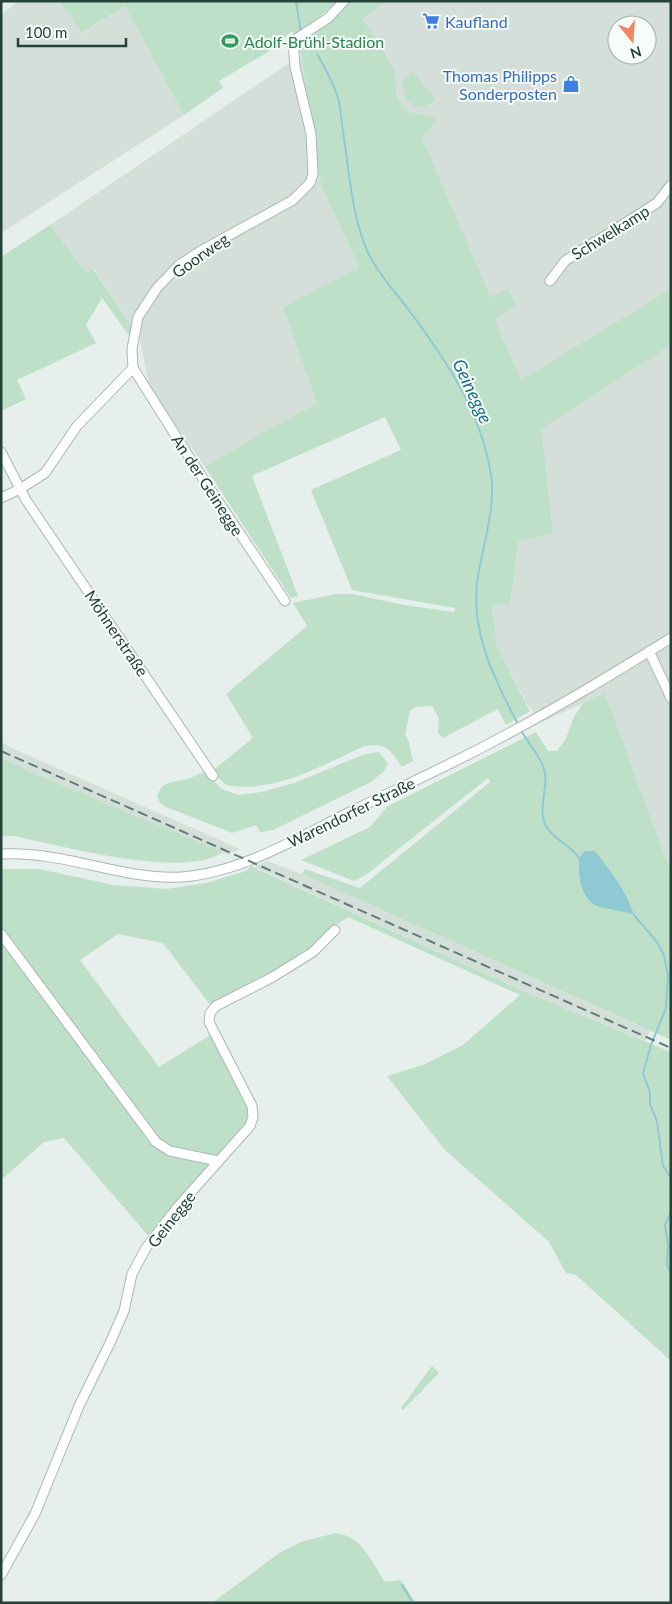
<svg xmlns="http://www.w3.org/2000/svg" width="672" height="1604" font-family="Lato,sans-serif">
  <rect width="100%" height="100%" fill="#e6efeb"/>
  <g fill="#d4dfda" fill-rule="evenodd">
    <path d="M19 1H59L83 33 125 6 184 115 1 233V14Z"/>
    <path d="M387 1H671V872L605 693 542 722 528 705 497 646 492 605 510 603 519 541 542 450 540 429 363 19ZM617 25H647V55H617Z"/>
    <path d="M301 55 321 185 359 267 283 307 317 404 261 433 205 467 150 389 139 337 94 269 86 273 50 225Z"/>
    <path d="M1 742 16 750 240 849 229 855 31 772 1 757Z"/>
    <path d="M267 861 302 874 650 1031 645 1041 523 991 255 867Z"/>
  </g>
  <g fill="#bfe0c8">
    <path d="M59 1H338L311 24 331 19 349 1H387L363 19 394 70 397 98 408 112 438 118 422 138 491 298 507 288 516 305 494 319 521 380 671 289V345L541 429 553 533 519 541 510 603 492 606 497 646 530 711 506 725 498 709 443 738 438 733 439 718 432 706 416 707 410 711 405 735C411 743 410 751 413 761L402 767C390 749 386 743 364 746 322 766 272 794 226 785L212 771 253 738 226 694 307 626 293 603 335 594H353L404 605 454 612 455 608 352 590 311 490 401 450 385 417 252 476 298 596 291 598 205 467 261 433 317 404 283 307 359 267 321 185 301 55 292 31 268 52 219 81 223 88 184 115 125 6 82 33Z"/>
    <path d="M413 72 436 100C415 114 404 104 402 81Z"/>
    <path d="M50 225 86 273 93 269 139 337 128 334 102 298 86 325 96 343 17 380 26 399 1 411V257Z"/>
    <path d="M605 693 671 872V1040L302 874 305 869 360 888 490 782 488 778 367 874 354 881 301 860 370 827 388 806 536 732 548 751H557L566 738 574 717 583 703Z"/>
    <path d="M379 752 388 763 384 771 371 782 273 830 260 832 256 825 232 833 166 807 160 803 157 796C164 779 173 783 187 779 194 777 199 773 207 772L220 788 238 795 261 792 294 783 365 754Z"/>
    <path d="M1 757 31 772 223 852C183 880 60 845 13 836H1Z"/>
    <path d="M251 866 523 991 671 1052V1361L576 1275 566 1273 549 1242 444 1149 387 1076 423 1065 463 1045 520 995 348 917 335 926 311 951 211 1006 163 943 118 934 80 960 159 1067 212 1034 250 1109V1122L151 1239 64 1138 44 1142 1 1180V869H39L114 885 167 889 206 883 246 871Z"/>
    <path d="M432 1366 439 1373 403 1410 401 1408Z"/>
    <path d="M335 1533C361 1535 372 1562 385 1582L401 1580 416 1603H212L279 1553 301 1542Z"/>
  </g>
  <path fill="#8ec9d4" d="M585 851H595C611 872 626 890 634 915 622 910 605 910 595 905 580 896 578 874 579 858Z"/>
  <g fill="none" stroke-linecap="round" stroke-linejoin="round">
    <g stroke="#8ec9d4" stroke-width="2">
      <path d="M296 1 301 33"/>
      <path d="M317 54C325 68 332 80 337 95 341 106 341 120 343 132 349 169 351 208 364 243 373 268 392 288 408 309 446 360 481 411 491 475 496 505 483 546 478 576 469 630 494 679 519 726"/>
      <path d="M521 730C527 742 538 753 543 766 551 785 536 807 546 826 553 840 570 844 579 858"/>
      <path d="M634 915 657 942 664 955 668 976 666 1008 651 1045 643 1073 650 1093V1104L657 1122 663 1166 671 1178"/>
      <path d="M671 1212 665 1225 668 1245 667 1265 671 1273"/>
      <path d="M402 1585 413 1603"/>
    </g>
    <g stroke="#a8b8b2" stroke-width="11">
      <g id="minor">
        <path d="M550 281 565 261 657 203 671 185"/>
        <path d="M133 368 198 471 285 601"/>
        <path d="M1 452 26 500 213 776"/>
        <path d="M1 498 20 489 45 473 77 426 133 368 132 349 138 317 157 288 179 265 199 252 293 200 310 183 313 174 311 134 295 67 293 41 328 18 344 1"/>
        <path d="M649 651 671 698"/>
        <path d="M1 854C62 850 120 880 181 877 241 873 299 837 352 811 401 787 450 765 498 739 557 708 614 673 671 638"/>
        <path d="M1 934 156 1142 170 1151 218 1161"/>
        <path d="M1 1575 35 1514 79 1406 110 1343 124 1311 132 1274 146 1248 176 1209 250 1126 253 1117 252 1106 209 1022 210 1013 216 1006 271 978 313 952 335 930"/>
      </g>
    </g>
    <use href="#minor" stroke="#fff" stroke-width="9"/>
    <path stroke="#5f7d75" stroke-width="2" stroke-dasharray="10 5" stroke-linecap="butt" d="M1 751 671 1048"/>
  </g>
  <defs>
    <g id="supermarket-bare" transform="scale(1.35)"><path d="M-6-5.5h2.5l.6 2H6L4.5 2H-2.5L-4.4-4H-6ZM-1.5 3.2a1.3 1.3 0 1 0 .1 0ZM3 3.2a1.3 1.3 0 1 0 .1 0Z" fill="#3f7fe0" stroke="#f7fbf9" stroke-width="2.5" paint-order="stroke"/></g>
    <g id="stadium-bare" transform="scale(1.35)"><path d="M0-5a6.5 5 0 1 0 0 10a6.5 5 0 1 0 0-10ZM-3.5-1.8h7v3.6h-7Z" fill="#2e9e5b" stroke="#f7fbf9" stroke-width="2.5" paint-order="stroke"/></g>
    <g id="shop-bare" transform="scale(1.35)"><path d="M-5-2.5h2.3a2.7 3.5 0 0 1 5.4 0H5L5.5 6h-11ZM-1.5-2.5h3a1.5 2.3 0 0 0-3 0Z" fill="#3f7fe0" stroke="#f7fbf9" stroke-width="2.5" paint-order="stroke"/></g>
  </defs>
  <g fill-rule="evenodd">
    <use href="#supermarket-bare" x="431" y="21"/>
    <use href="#stadium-bare" x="230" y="41"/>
    <use href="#shop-bare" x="571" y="84"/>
  </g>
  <g text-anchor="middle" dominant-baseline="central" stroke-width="4" stroke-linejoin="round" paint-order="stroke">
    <g font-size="16" fill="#366cbe" stroke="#f7fbf9" text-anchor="start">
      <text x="445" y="21">Kaufland</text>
      <text x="557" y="75" text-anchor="end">Thomas Philipps<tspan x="557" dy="18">Sonderposten</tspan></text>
    </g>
    <g font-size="16" fill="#27864d" stroke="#f7fbf9" text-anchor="start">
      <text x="244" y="41">Adolf-Brühl-Stadion</text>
    </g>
    <g font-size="16" fill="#24423a" stroke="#f7fbf9">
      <text transform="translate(610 232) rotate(-32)">Schwelkamp</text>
      <text transform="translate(200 255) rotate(-35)">Goorweg</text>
      <text transform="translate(208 485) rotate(57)">An der Geinegge</text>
      <text transform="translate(117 633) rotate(56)">Möhnerstraße</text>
      <text transform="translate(351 812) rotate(-26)">Warendorfer Straße</text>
      <text transform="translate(171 1219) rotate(-52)">Geinegge</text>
    </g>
    <g font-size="18" font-style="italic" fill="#1c6f80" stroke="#f7fbf9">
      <text transform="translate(473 391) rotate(65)">Geinegge</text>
    </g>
  </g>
  <rect width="672" height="1604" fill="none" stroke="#24423a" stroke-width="5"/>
  <g transform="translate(632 40) rotate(163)"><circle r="24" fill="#f7fbf9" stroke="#a3b1ad"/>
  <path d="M0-4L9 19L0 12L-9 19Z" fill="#f4845f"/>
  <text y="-8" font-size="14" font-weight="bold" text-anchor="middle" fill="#24423a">N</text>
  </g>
  <path d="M18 38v8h108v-8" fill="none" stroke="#24423a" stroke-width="2.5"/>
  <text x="25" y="38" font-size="15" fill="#24423a" stroke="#f7fbf9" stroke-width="4" paint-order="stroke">100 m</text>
</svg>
